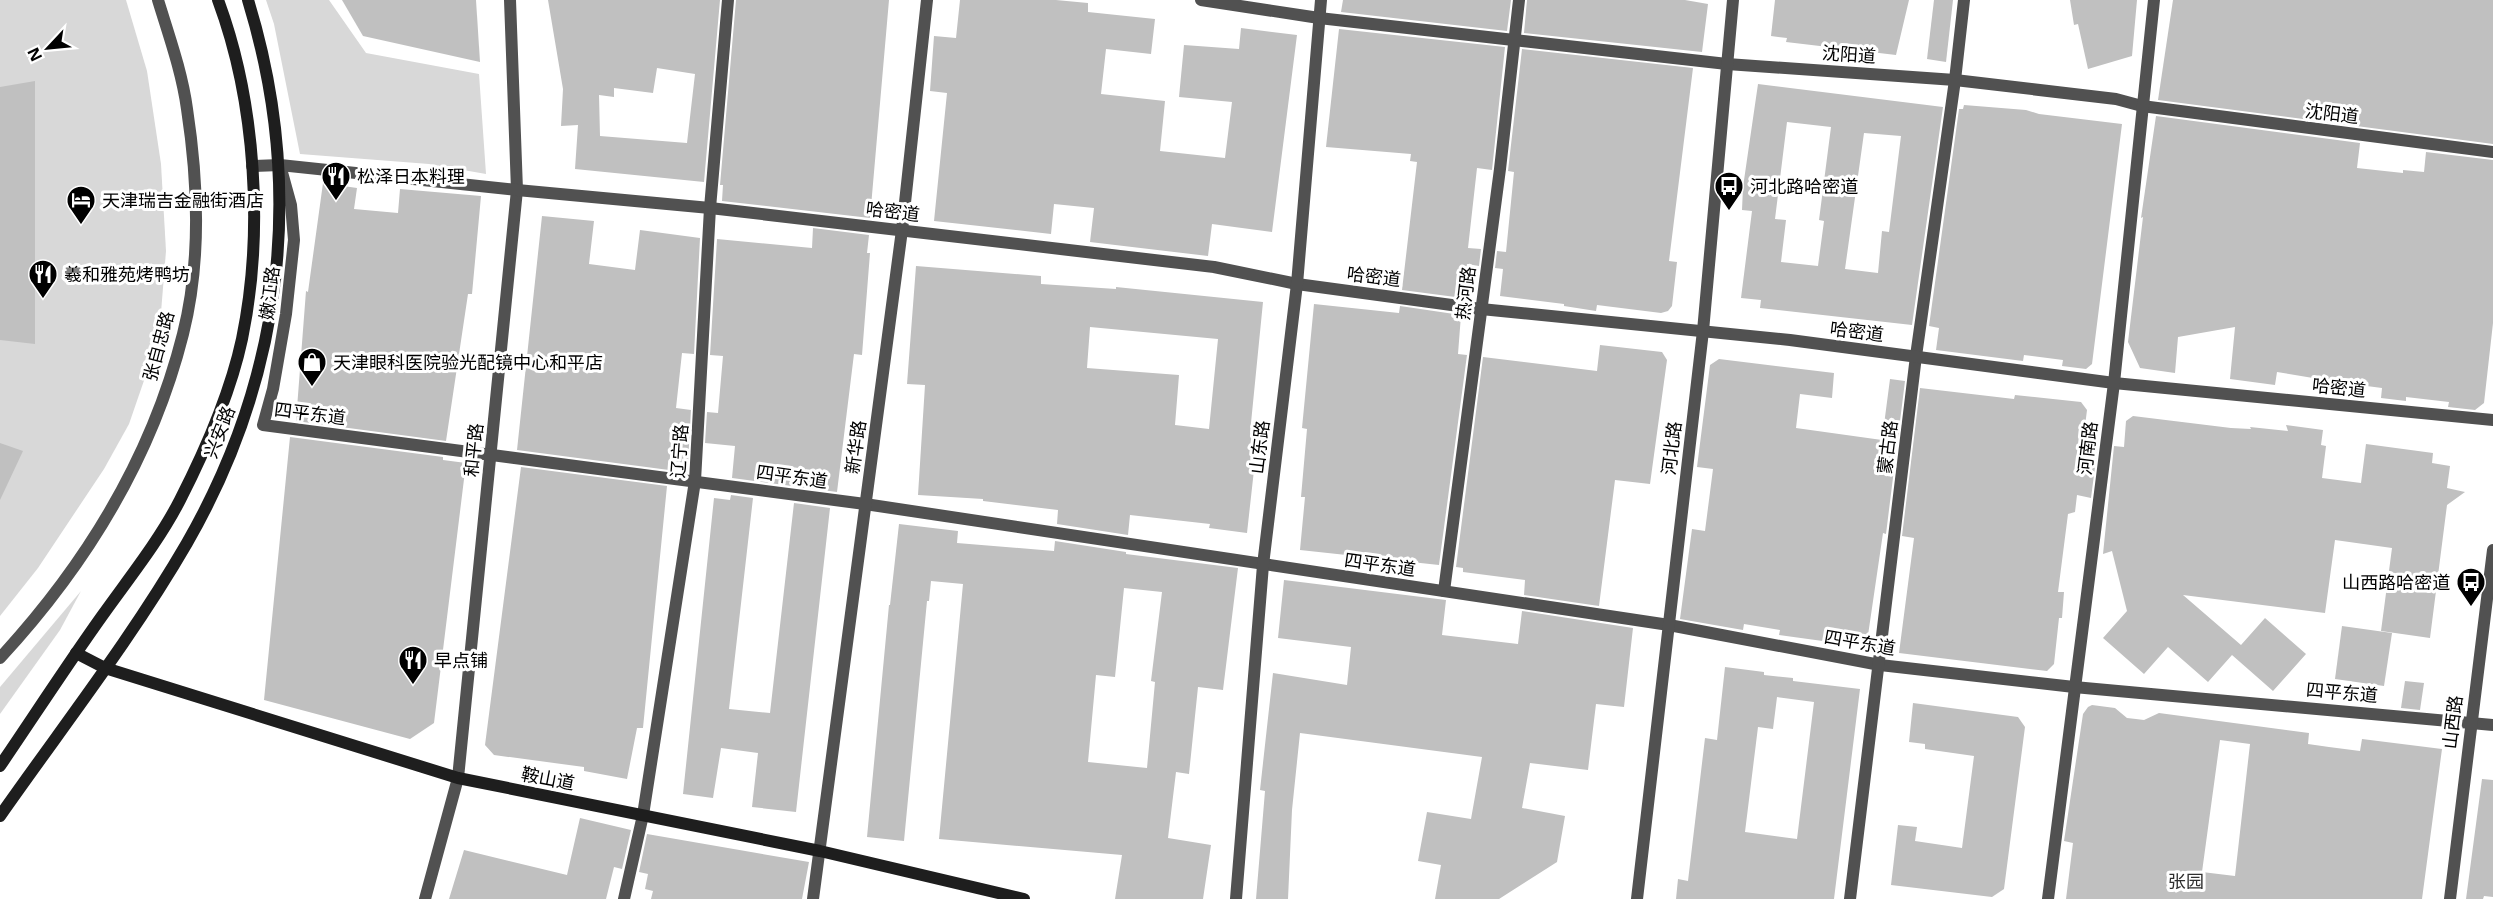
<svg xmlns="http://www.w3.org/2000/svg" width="2493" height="899" font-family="'Noto Sans','Noto Sans SC',sans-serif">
  <rect width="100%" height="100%" fill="#fff"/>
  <g fill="#d8d8d8">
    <path d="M0 0H126L147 71 161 164 166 251 159 337 129 424 104 469 38 568 0 616Z"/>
    <path d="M266 0H329L366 53 479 74 486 174 429 164 300 154 274 24Z"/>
    <path d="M81 591 60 630 0 714V687Z"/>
  </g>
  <g fill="#c0c0c0" fill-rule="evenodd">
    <path d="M342 0H476L480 62 363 36Z"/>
    <path d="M548 0H720L704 182 575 169 578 125 561 126 563 89ZM657 68 695 74 687 143 600 136 599 95 614 97V88L653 93Z"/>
    <path d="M736 0H889L870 218 722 201 723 185H720Z"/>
    <path d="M960 0H1056L1088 3V12L1155 19 1151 54 1106 49 1101 94 1165 101 1160 151 1225 158 1232 102 1179 97 1184 45 1239 49 1241 28 1297 35 1272 232 1212 224 1208 256 1090 242 1094 208 1054 204 1051 234 934 221 947 93 930 91 934 36 956 38Z"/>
    <path d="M1343 0H1511L1507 31 1341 12Z"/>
    <path d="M1527 0H1685L1708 4 1702 52 1524 33Z"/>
    <path d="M1775 0H1909L1896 55 1786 42 1787 38 1771 36Z"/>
    <path d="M1934 0H1953L1946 62 1927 59Z"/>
    <path d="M2070 0H2137L2132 56 2088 69 2078 24 2074 25Z"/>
    <path d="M2173 0H2493V144L2158 100Z"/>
    <path d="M1339 29 1505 47 1492 170 1477 168 1468 248 1481 249 1479 266 1467 264 1463 298 1402 290 1417 162 1410 161 1411 154 1326 147Z"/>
    <path d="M1522 49 1693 68 1669 261 1677 262 1672 306 1668 311 1661 313 1597 305 1596 311 1564 306V304L1500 296 1503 269 1495 268 1497 251 1506 252 1514 172 1508 171Z"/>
    <path d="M35 81V344L0 340V87Z"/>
    <path d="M1758 84 1943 107 1912 325 1760 308 1761 300 1741 298 1752 211 1742 210 1743 187ZM1787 122 1831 127 1819 220 1824 221 1818 266 1781 262 1786 220 1775 219ZM1864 133 1901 136 1889 232 1882 231 1878 273 1845 269Z"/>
    <path d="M1964 105 2026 110 2039 114 2122 124 2092 364 2086 369 2062 366 2063 360 2024 355 2023 361 1936 350 1939 328 1929 326 1959 109H1963Z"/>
    <path d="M2156 116 2360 143 2357 168 2403 173V170L2424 172 2426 152 2493 160V323L2484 403 2475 410 2448 407 2449 402 2406 397V401L2381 398 2382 388 2336 382 2335 392 2319 390 2313 378 2277 372 2275 385 2230 379 2235 327 2178 337 2175 373 2140 368 2128 342 2143 217 2141 218Z"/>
    <path d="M323 183 357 188 354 209 398 213 400 189 481 196 472 294H468L446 441 296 421 306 291 308 292Z"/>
    <path d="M542 216 594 221 589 264 635 270 640 230 700 238 694 354 682 353 676 408 691 410 688 463 670 461 669 470 517 450Z"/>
    <path d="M813 228 869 235 867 253H870L862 355 854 354 837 492 732 478 735 446 705 443 707 412 718 413 723 356 710 355 717 239 812 248Z"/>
    <path d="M916 266 1041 276V284L1116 289V287L1263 302 1250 433 1258 434 1247 533 1209 528 1210 524 1130 515 1128 535 1057 524 1058 510 983 501V499L918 495 925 385 907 384ZM1090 327 1218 339 1209 429 1175 425 1179 375 1087 368Z"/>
    <path d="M1314 304 1399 313 1400 306 1461 315 1458 354 1467 355 1439 565 1300 550 1305 497H1301L1307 429 1302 428Z"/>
    <path d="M1600 345 1662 352 1667 360 1650 484 1615 480 1599 606 1524 595 1525 580 1463 572V568L1456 567 1483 357 1597 371Z"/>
    <path d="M1719 359 1834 373 1832 398 1800 394 1796 428 1882 440 1890 379 1905 381 1886 534 1883 533 1867 642 1859 641V646L1779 635 1780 630 1744 624 1743 630 1680 619 1692 529 1705 531 1713 469 1697 467 1710 365Z"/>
    <path d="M1920 388 2014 399 2015 395 2081 402 2087 410 2083 442 2098 444 2091 498 2077 495 2075 512 2068 514 2058 592H2064L2062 618H2059L2054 664 2047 671 1899 653 1914 538 1902 536Z"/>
    <path d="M2133 416 2231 428 2251 429 2250 427 2288 431 2286 425 2323 430 2321 445 2326 446 2322 478 2361 483 2366 444 2433 453 2432 463 2450 466 2447 488 2465 492 2447 505 2430 638 2381 631 2392 548 2335 540 2325 613 2183 595 2241 645 2265 618 2306 654 2273 691 2232 655 2208 682 2168 647 2144 674 2103 638 2127 611 2112 551 2103 554 2114 446 2124 447 2126 421Z"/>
    <path d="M290 437 443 457V460L466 463 434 723 410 739 264 700Z"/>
    <path d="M0 443 23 451 0 500Z"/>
    <path d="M521 467 667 486 643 728H637L627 779 584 771V767L494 755 485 745Z"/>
    <path d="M731 495 753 498 729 709 770 713 794 503 830 508 796 812 752 807 758 753 721 748 713 798 683 794 714 498 730 500Z"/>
    <path d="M899 524 958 531 957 543 1054 551 1055 541 1126 552V554L1238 568 1223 690 1198 687 1189 774 1176 772 1168 838 1211 845 1203 899H1115L1122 855 939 839 963 584 931 581 929 601H927L904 841 867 837 889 605H890ZM1124 588 1162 592 1151 681 1155 682 1147 768 1088 762 1096 675 1115 677Z"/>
    <path d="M1284 580 1446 600 1442 635 1518 644 1522 611 1633 628 1624 707 1596 704 1588 770 1530 763 1522 808 1565 816 1557 862 1499 899H1435L1441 865 1418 861 1427 812 1471 819 1482 757 1300 733 1292 810 1288 899H1256L1265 791 1260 790 1273 673 1347 685 1351 647 1278 638Z"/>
    <path d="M2342 626 2392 633 2384 686 2335 679Z"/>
    <path d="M1725 667 1764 672V675L1793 678V681L1860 689 1834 899H1676L1678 879 1688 881 1705 738 1717 740ZM1777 697 1814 702 1797 839 1745 832 1758 727 1773 729Z"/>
    <path d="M2405 681 2424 683 2420 710 2401 708Z"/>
    <path d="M1913 703 2018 717 2025 727 2004 889 1992 897 1891 885 1898 825 1917 827 1915 841 1962 848 1974 756 1925 749V744L1909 742Z"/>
    <path d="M2092 705 2115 708 2127 718 2136 719 2144 720 2159 713 2309 733 2308 744 2329 747 2360 751 2362 739 2442 749 2422 899H2066L2073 843 2064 841 2083 714 2088 707ZM2220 740 2250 744 2235 876 2202 872Z"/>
    <path d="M2482 779 2493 780V897L2484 896 2483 899H2466Z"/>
    <path d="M580 818 631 830 622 869 614 867 606 899H449L464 850 567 875Z"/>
    <path d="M647 834 809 862 802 899H651L653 891 645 889 648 874 639 872Z"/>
  </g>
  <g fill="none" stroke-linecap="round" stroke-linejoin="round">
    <path stroke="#515151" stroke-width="12" d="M425 899 458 778 517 190 510 0"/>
    <g stroke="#515151" stroke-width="12">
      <path d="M1201 0 1319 18 1727 64 1955 80 2116 99 2142 106 2493 152"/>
      <path d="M280 165 291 205 294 240 286 314 273 389 263 425 865 504 1669 625 1880 665 2074 687 2493 725"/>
      <path d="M1444 591 1500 169 1519 0"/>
      <path d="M624 899 643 815 695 481 710 208 728 0"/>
      <path d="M1850 899 1916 356 1955 80 1964 0"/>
    </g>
    <g stroke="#515151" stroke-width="12">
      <path d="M252 166 280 165 517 190 710 208 1214 267 1297 284 1481 309 1790 340 2114 383 2493 420"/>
      <path d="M0 658C85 566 152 457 183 334 201 263 198 181 187 109 182 72 169 36 158 0"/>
      <path d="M813 899 902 230 927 0"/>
      <path d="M1236 899 1263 565 1297 284 1321 0"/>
      <path d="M1637 899 1703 331 1733 0"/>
      <path d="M2048 899 2114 383 2154 0"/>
      <path d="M2450 899 2493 550"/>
    </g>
    <g stroke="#1e1e1e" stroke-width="12">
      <path d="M76 653 105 668 458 778 820 851 1024 899"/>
      <path d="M0 766C34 716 67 665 102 616 129 578 159 541 180 500 206 449 230 395 242 339 264 233 256 102 218 0"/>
      <path d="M0 816C63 726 132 638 187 543 284 374 305 186 248 0"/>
    </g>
  </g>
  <defs>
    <g id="restaurant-pin" transform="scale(1.5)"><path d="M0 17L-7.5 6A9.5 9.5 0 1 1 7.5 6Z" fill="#000" stroke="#fff"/><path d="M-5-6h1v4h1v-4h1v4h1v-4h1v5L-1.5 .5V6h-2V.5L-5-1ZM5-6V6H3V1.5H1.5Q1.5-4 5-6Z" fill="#fff"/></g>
    <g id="bus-pin" transform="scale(1.5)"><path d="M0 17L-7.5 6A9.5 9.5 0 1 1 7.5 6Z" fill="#000" stroke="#fff"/><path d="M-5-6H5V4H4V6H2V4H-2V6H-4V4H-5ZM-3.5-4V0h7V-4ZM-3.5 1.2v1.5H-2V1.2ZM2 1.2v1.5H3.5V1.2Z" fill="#fff"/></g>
    <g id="hotel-pin" transform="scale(1.5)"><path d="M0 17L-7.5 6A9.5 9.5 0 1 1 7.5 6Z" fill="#000" stroke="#fff"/><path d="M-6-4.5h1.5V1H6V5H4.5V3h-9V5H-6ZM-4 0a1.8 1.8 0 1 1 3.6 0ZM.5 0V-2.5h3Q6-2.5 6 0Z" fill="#fff"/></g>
    <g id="shop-pin" transform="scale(1.5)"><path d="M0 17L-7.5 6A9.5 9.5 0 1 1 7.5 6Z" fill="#000" stroke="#fff"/><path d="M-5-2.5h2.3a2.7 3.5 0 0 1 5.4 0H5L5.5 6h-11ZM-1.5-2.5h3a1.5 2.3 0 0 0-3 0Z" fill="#fff"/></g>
  </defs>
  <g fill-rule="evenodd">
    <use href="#restaurant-pin" x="336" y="176"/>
    <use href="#bus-pin" x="1729" y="186"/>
    <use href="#hotel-pin" x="81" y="200"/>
    <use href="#restaurant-pin" x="43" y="274"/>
    <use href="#shop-pin" x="312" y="362"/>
    <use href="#bus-pin" x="2471" y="582"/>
    <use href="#restaurant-pin" x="413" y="660"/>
  </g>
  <g text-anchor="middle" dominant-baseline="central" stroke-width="6" stroke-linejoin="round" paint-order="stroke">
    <g font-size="18" fill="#000" stroke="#fff">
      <text transform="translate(1849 54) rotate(4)">沈阳道</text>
      <text transform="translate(2332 113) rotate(7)">沈阳道</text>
      <text transform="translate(893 211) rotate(7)">哈密道</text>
      <text transform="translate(1374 276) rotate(7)">哈密道</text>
      <text transform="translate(269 293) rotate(-83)">嫩江路</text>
      <text transform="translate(1465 293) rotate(-83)">热河路</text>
      <text transform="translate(1857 331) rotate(7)">哈密道</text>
      <text transform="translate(158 346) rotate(-75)">张自忠路</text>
      <text transform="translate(2339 387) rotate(6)">哈密道</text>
      <text transform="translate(310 413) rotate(7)">四平东道</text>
      <text transform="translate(219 432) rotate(-69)">兴安路</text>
      <text transform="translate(855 447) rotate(-82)">新华路</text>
      <text transform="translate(1259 447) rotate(-83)">山东路</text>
      <text transform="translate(1887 447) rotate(-83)">蒙古路</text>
      <text transform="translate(1671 448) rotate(-83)">河北路</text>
      <text transform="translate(2087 448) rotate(-83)">河南路</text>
      <text transform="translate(473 450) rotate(-84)">和平路</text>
      <text transform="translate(679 451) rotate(-86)">辽宁路</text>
      <text transform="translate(792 476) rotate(8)">四平东道</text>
      <text transform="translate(1380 564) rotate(8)">四平东道</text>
      <text transform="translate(1860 642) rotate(10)">四平东道</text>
      <text transform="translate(2342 692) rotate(5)">四平东道</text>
      <text transform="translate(2452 722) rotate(-83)">山西路</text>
      <text transform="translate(548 778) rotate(11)">鞍山道</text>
    </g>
    <g font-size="18" fill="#000" stroke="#fff" text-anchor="start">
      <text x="357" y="176">松泽日本料理</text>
      <text x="1750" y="186">河北路哈密道</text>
      <text x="102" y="200">天津瑞吉金融街酒店</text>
      <text x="64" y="274">羲和雅苑烤鸭坊</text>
      <text x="333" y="362">天津眼科医院验光配镜中心和平店</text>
      <text x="2450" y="582" text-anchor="end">山西路哈密道</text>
      <text x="434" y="660">早点铺</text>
    </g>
    <g font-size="18" fill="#2f2f2f" stroke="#fff">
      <text x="2186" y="881">张园</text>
    </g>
  </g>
  <g transform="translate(48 48) rotate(244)" stroke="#ffffff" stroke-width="4.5" paint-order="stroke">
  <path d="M0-4.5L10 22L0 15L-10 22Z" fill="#000000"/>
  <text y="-9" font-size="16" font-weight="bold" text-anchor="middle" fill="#000000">N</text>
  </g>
</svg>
